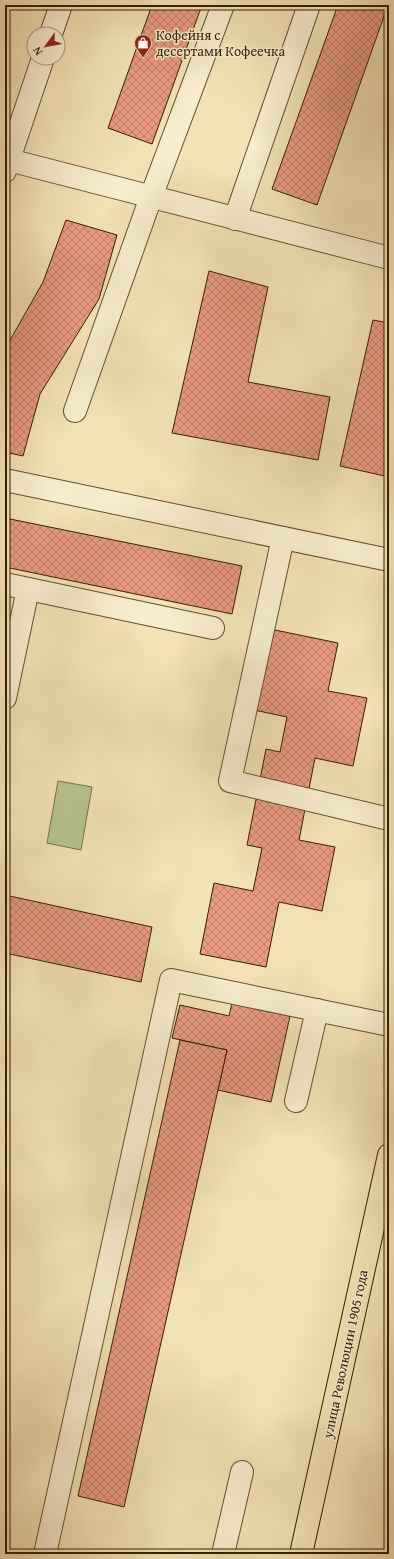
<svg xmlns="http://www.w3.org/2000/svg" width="394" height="1559" font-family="'Gentium Book Plus',serif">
  <defs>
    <pattern id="building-cross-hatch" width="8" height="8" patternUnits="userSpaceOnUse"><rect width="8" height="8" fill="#e99a83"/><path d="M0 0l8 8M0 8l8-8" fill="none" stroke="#be7d69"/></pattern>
  </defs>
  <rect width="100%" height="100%" fill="#f2e2b5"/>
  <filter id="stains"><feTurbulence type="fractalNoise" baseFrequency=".005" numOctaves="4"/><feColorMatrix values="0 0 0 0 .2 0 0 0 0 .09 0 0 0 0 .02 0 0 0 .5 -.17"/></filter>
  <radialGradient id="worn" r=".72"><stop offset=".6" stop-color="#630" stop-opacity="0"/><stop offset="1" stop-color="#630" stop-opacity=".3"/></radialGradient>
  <path fill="#b7c490" stroke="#76704a" d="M58 781 92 787 81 850 47 843Z"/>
  <g fill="url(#building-cross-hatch)" stroke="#341d04">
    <path d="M152 5H202L152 144 108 128Z"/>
    <path d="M338 5H388L317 205 272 189Z"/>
    <path d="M66 220 117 235 99 299 40 394 23 456 5 452V349L43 282Z"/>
    <path d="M209 271 268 287 248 382 330 397 318 460 172 433Z"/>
    <path d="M373 320 389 323V477L340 466Z"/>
    <path d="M5 518 242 566 232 614 5 567Z"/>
    <path d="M270 629 338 643 328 691 367 698 353 766 315 758 299 840 335 847 322 911 279 902 266 967 200 954 214 883 253 891 262 848 247 845 266 749 280 752 287 717 254 710Z"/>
    <path d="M5 895 152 927 141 982 5 953Z"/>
    <path d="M232 1003 290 1016 271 1102 218 1090 227 1050 172 1038 180 1005 229 1016Z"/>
    <path d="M180 1040 227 1050 124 1507 78 1496Z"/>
    <path d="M377 1549 389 1552V1554H376Z"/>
  </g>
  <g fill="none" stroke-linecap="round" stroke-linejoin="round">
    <g stroke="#644e30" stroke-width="24">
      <g id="minor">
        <path d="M51 34 61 5"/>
        <path d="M5 159 389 258"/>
        <path d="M5 171 43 58"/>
        <path d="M235 219 309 5"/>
        <path d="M75 411 151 197 223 5"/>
        <path d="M5 480 389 560"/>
        <path d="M283 538 230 781 389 819"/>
        <path d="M5 584 213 628"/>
        <path d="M5 698 28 589"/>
        <path d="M296 1101 317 1010"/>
        <path d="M45 1554 171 980 389 1025"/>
        <path d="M223 1554 242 1472"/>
      </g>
    </g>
    <g stroke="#341d04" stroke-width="24">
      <path id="major" d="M301 1554 389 1155"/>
    </g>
    <use href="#minor" stroke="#f7eccf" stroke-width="22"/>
    <use href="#major" stroke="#f2e2b5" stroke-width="22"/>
  </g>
  <defs>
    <g id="shop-pin" transform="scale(0.9)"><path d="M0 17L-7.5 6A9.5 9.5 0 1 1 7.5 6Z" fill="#8f2418" stroke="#f7eccf"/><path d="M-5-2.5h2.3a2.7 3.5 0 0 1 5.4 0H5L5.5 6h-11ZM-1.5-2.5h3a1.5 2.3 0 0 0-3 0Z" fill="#fff"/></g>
  </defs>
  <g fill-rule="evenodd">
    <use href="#shop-pin" x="143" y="43"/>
  </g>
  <g text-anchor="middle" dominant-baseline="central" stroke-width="3" stroke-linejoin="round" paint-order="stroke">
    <g font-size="14" fill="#341d04" stroke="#f7eccf" text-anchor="start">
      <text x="156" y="35">Кофейня с<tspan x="156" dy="16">десертами Кофеечка</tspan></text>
    </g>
    <g font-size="14" fill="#341d04" stroke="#f7eccf">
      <text transform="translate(345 1354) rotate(-78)">улица Революции 1905 года</text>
    </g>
  </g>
  <rect width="394" height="1559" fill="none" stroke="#f2e2b5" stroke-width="20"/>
  <rect x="6" y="6" width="382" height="1547" fill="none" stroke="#341d04" stroke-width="2"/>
  <rect x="10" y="10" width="374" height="1539" fill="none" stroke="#341d04"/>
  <g transform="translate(46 46) rotate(238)"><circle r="19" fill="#f7eccf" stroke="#a9997e"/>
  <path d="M0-3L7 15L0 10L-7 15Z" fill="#8f2418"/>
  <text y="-6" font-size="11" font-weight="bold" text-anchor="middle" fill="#341d04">N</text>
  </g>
  <rect width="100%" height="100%" filter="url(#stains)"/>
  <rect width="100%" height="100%" fill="url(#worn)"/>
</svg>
